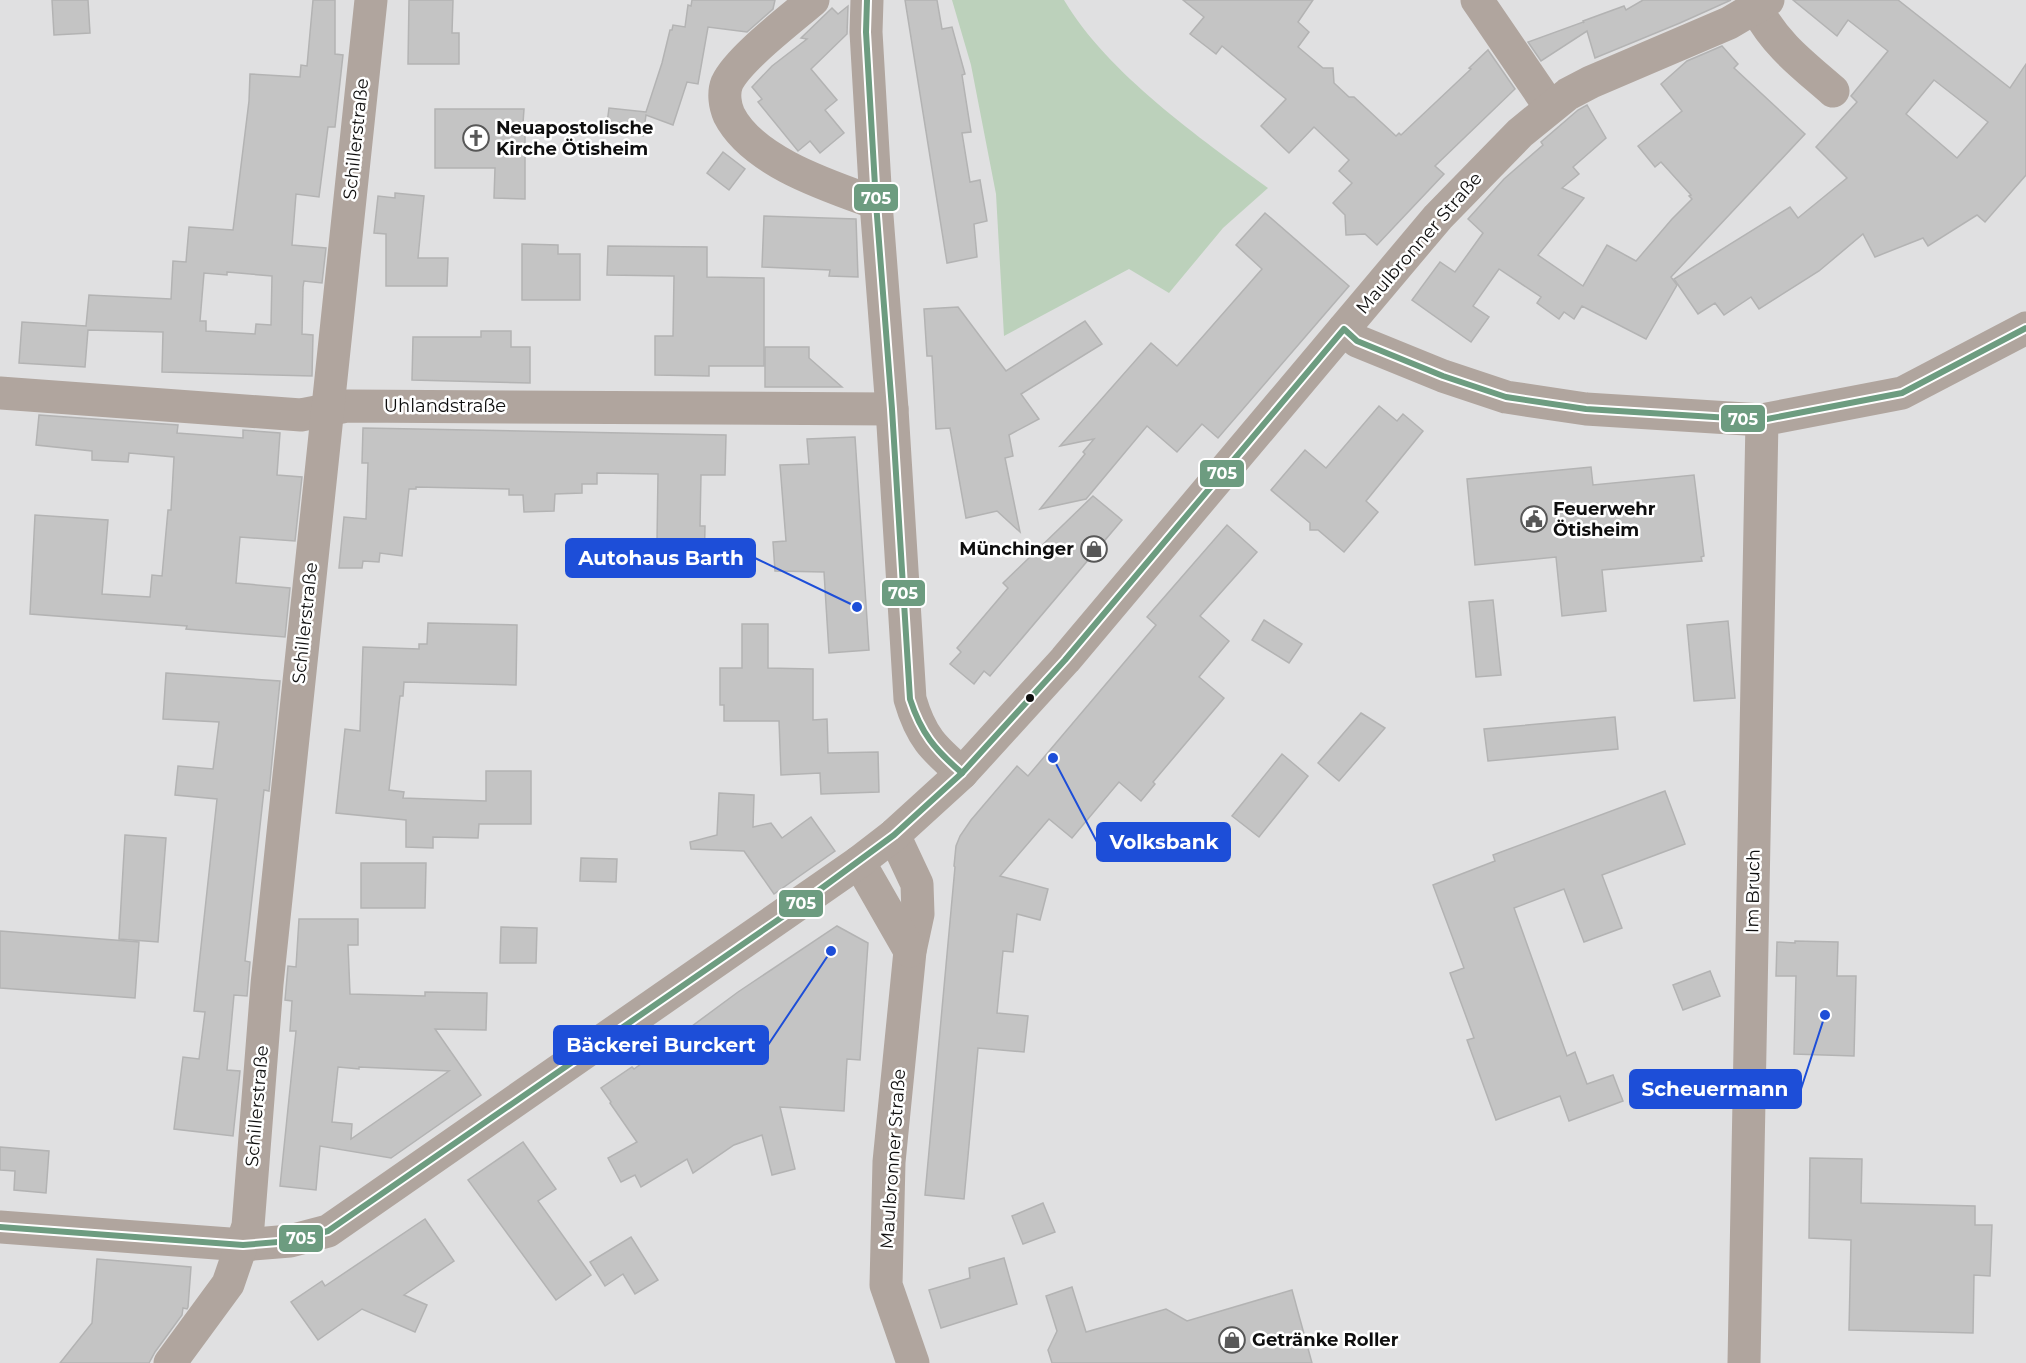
<svg xmlns="http://www.w3.org/2000/svg" width="2026" height="1363" font-family="Montserrat,sans-serif">
  <rect width="100%" height="100%" fill="#e0e0e1"/>
  <path fill="#bcd1bb" d="M952 0H1064C1107 73 1201 139 1268 188L1223 228 1169 293 1129 269 1004 336 996 194 971 65Z"/>
  <g fill="#c4c4c4" stroke="#b3b3b3" stroke-width="1.5" fill-rule="evenodd">
    <path d="M52 0H88L90 33 54 35Z"/>
    <path d="M313 0H335V54L343 55 335 127H328L319 197 296 194 292 245 326 248 322 283 304 281 303 287 302 334 313 335 312 376 162 372 163 332 88 330 85 367 19 363 22 322 86 326 89 295 171 299 173 261 186 262 189 227 233 230 249 101 250 74 300 77 301 65 307 66ZM227 272 272 276 271 325 256 324 255 334 206 331V321H200L204 273 227 275Z"/>
    <path d="M409 0H453L452 33H459V64H408Z"/>
    <path d="M692 0H775L773 9 747 32 708 27 698 84 687 82 673 125 646 115 643 136 606 131 609 108 646 112 662 63 670 30H672L673 25 685 27 688 5 691 6Z"/>
    <path d="M905 0H937L942 29 952 27 965 74 962 75 971 132 962 133 970 182 980 180 987 221 974 224 977 257 947 263Z"/>
    <path d="M1183 0H1313L1298 22 1309 32 1298 47 1323 68H1333L1334 83 1349 97H1354L1396 136 1399 133 1401 135 1471 69 1469 68 1488 50 1515 89 1435 166 1444 174 1377 245 1365 234 1346 235 1345 215 1333 203 1352 183 1339 171 1349 160 1314 127 1289 153 1261 126 1286 99 1222 46 1216 54 1190 34 1204 17Z"/>
    <path d="M1643 0H1731L1680 23 1595 58 1587 31 1541 61 1528 42 1583 22 1584 23 1583 21 1624 6 1626 10Z"/>
    <path d="M1793 0H1898L2010 88 2026 64V175L1985 222 1977 215 1928 246 1923 238 1875 257 1863 234 1819 271 1759 309 1751 297 1724 315 1715 303 1698 314 1674 279 1790 207 1798 218 1847 178 1816 147 1857 102 1851 96 1888 51 1848 20 1837 36ZM1934 80 1988 122 1957 158 1906 114Z"/>
    <path d="M848 6 847 34 811 69 837 100 825 110 844 133 820 153 810 141 798 151 758 102 762 99 752 87 772 66 807 39 801 38 832 8 838 14Z"/>
    <path d="M1722 46 1738 64 1734 68 1805 134 1671 277 1677 285 1646 339 1582 306 1574 319 1564 312 1559 319 1537 303 1541 297 1499 269 1473 306 1489 317 1471 342 1412 300 1440 262 1455 272 1483 233 1468 219 1504 179 1543 145 1541 142 1578 110 1587 105 1606 138 1573 167 1579 174 1562 188 1584 198 1538 255 1583 286 1607 245 1636 261 1672 219 1692 199 1689 196 1691 195 1661 162 1655 167 1638 146 1682 111 1661 84 1687 61Z"/>
    <path d="M435 109H524L523 123H525V199L494 198 495 168H435Z"/>
    <path d="M723 152 745 169 729 190 707 173Z"/>
    <path d="M395 193 424 196 418 258H448L447 286H386V234L374 233 378 196 395 198Z"/>
    <path d="M1265 213 1349 286 1218 438 1202 424 1177 452 1147 426 1086 499 1040 509 1085 454 1083 452 1094 439 1060 446 1151 343 1177 366 1262 269 1236 245Z"/>
    <path d="M764 216 856 219 858 277 829 276 830 270 762 267Z"/>
    <path d="M522 244 558 245V254H580V300H522Z"/>
    <path d="M608 246 707 247V277L764 278V366H709V376L655 375V336H673L674 276 607 275Z"/>
    <path d="M958 307 1006 371 1085 321 1102 344 1021 394 1039 419 1009 435 1013 456 1005 458 1020 532 997 511 966 518 950 428 936 429 932 356H927L924 309Z"/>
    <path d="M481 331H511V347H530V383L412 380 413 337H481Z"/>
    <path d="M765 347H809V358L842 387H765Z"/>
    <path d="M1379 406 1397 421 1403 414 1423 431 1366 501 1378 512 1344 552 1318 530H1310V523L1271 490 1305 450 1326 468Z"/>
    <path d="M39 415 178 425 177 433 243 438V430L280 433 277 475 302 477 295 541 240 537 236 583 290 588 285 637 186 629 187 626 30 614 35 515 108 520 102 594 150 597 152 575 162 576 168 510H171L174 457 129 453 128 462 92 460V451L36 445Z"/>
    <path d="M363 428 726 435 725 475H701L700 526H705L704 571 623 570V542L657 541 658 474 597 473V484H582V493L555 494 554 511 524 512 523 495H509V489L416 487V489H409L402 556 380 553 379 562 363 561 362 568H339L344 517 366 519 368 463H362Z"/>
    <path d="M855 437 869 650 829 653 824 572 775 571 773 542 786 541 780 465 809 464 807 439Z"/>
    <path d="M1591 467 1593 485 1694 475 1704 556 1701 557 1702 561 1602 570 1606 611 1562 616 1556 557 1475 565 1467 479Z"/>
    <path d="M1093 496 1122 520 990 676 984 671 974 684 950 664 961 652 957 648 1008 588 1003 583Z"/>
    <path d="M1227 525 1257 552 1200 616 1229 641 1199 677 1224 698 1153 782 1155 784 1141 801 1119 782 1072 838 1049 819 1000 876 1048 889 1040 920 1017 914 1013 952 1003 951 997 1013 1028 1016 1024 1052 978 1048 964 1199 925 1195 955 867 954 866 956 846 960 836 971 820 1017 766 1028 776 1156 625 1147 617Z"/>
    <path d="M1493 600 1501 675 1476 677 1469 602Z"/>
    <path d="M1264 620 1302 644 1289 663 1252 640Z"/>
    <path d="M1728 621 1735 698 1694 701 1687 625Z"/>
    <path d="M428 623 517 625 516 685 404 682 403 696H400L389 790 404 792 403 798 486 801V771H531V824H479L478 838 433 837V848L406 847V820L336 813 345 729 360 731 363 647 419 649V644H427Z"/>
    <path d="M742 624H768V668L813 669V720L827 719 828 753 878 752 879 792 821 794 820 773 781 775 779 721H724V705H720V668H742Z"/>
    <path d="M166 673 280 681 269 791 264 790 245 961 250 962 247 996 234 995 227 1070 240 1071 233 1136 174 1129 183 1057 199 1059 205 1012 194 1011 217 799 175 795 178 766 213 769 219 722 163 719Z"/>
    <path d="M1361 713 1385 728 1339 781 1318 763Z"/>
    <path d="M1615 717 1618 749 1488 761 1484 729Z"/>
    <path d="M1282 754 1308 776 1259 837 1232 816Z"/>
    <path d="M1665 791 1685 844 1602 875 1622 928 1584 942 1564 889 1514 908 1567 1056 1575 1052 1587 1084 1613 1075 1623 1101 1569 1121 1560 1096 1496 1120 1467 1040 1474 1038 1450 973 1464 968 1433 885 1495 861 1493 855Z"/>
    <path d="M719 793 754 795 753 827 771 823 782 838 811 817 835 851 774 894 744 851 691 849 690 842 717 835Z"/>
    <path d="M125 835 166 838 158 942 119 939Z"/>
    <path d="M581 858 617 859 616 882 580 881Z"/>
    <path d="M361 863H426L425 908H361Z"/>
    <path d="M299 919H358V945H348L350 994 425 996V992L487 993 486 1030 435 1029 481 1095 391 1158 320 1146 316 1190 280 1186 296 1031H290L292 1001 285 1000 288 966 296 967ZM338 1067 359 1069V1067L449 1071 351 1139 352 1124 332 1122Z"/>
    <path d="M837 926 868 943 860 1060 847 1059 844 1111 780 1107 795 1169 772 1175 762 1135 734 1145 693 1173 687 1159 641 1187 635 1175 621 1182 608 1158 637 1142 610 1103 611 1102 601 1088 632 1067 634 1069 738 992Z"/>
    <path d="M501 927 537 928 536 963H500Z"/>
    <path d="M0 931 139 942 135 998 0 988Z"/>
    <path d="M1795 941 1838 942 1837 976H1856L1854 1056 1794 1054 1796 976H1776L1777 942 1795 943Z"/>
    <path d="M1710 971 1720 996 1683 1010 1673 985Z"/>
    <path d="M523 1142 556 1189 538 1201 591 1275 556 1300 468 1180Z"/>
    <path d="M0 1147 49 1151 46 1193 14 1190 15 1171 0 1170Z"/>
    <path d="M1810 1158 1862 1159 1861 1203 1975 1206V1225H1992L1990 1276 1974 1275 1973 1333 1849 1330 1851 1240 1809 1238Z"/>
    <path d="M1043 1203 1055 1232 1023 1244 1012 1216Z"/>
    <path d="M425 1219 454 1261 404 1295 427 1305 415 1332 362 1309 318 1340 291 1302 322 1281 325 1286Z"/>
    <path d="M631 1237 658 1280 635 1294 623 1274 605 1286 590 1262Z"/>
    <path d="M1004 1258 1017 1304 941 1328 929 1290 970 1278 969 1268Z"/>
    <path d="M97 1259 191 1267 188 1307 187 1309 183 1308 182 1315 155 1352 149 1363H60L92 1323Z"/>
    <path d="M1072 1287 1086 1332 1166 1309 1187 1321 1292 1290 1312 1363H1052L1048 1350 1057 1331 1046 1296Z"/>
  </g>
  <g fill="none" stroke-linecap="round" stroke-linejoin="round">
    <g stroke="#b0a59e" stroke-width="33">
      <path d="M813 0C791 19 738 59 727 83 723 93 725 106 729 115 753 162 829 186 876 203"/>
      <path d="M867 0 866 32 876 203 892 409 910 699C921 737 933 748 962 773"/>
      <path d="M1477 0 1550 107"/>
      <path d="M1756 8C1777 46 1801 63 1833 91"/>
      <path d="M1344 329 1357 341 1443 376 1506 397 1586 409 1762 420 1902 393 2026 328"/>
      <path d="M0 393 301 415 347 406 892 409"/>
      <path d="M894 835 917 884 918 914 910 951 889 1162 886 1285 913 1363"/>
      <path d="M859 862 910 951"/>
      <path d="M0 1227 243 1245 290 1241 328 1231 859 862 894 835 962 773 1065 660 1438 217 1520 133 1568 94 1591 82 1729 23 1768 0"/>
      <path d="M170 1363 228 1284 248 1226 267 984 371 0"/>
      <path d="M1744 1363 1762 420"/>
    </g>
    <g stroke="#fff" stroke-width="10">
      <g id="bus-1">
        <path d="M867 0 866 32 876 203 892 409 910 699C921 733 935 750 962 773"/>
        <path d="M0 1227 243 1245 290 1241 328 1231 788 913 894 835 962 773 1065 660 1344 329 1357 341 1443 376 1506 397 1586 409 1762 420 1902 393 2026 328"/>
      </g>
    </g>
    <use href="#bus-1" stroke="#6d9c80" stroke-width="6"/>
  </g>
  <defs>
    <g id="church-ring" transform="scale(1.35)"><circle r="9.5" fill="#fff" stroke="#585858" stroke-width="1.5"/><path d="M-1.2-6h2.4v3.5h3.3v2.4h-3.3V6h-2.4V-.1h-3.3v-2.4h3.3Z" fill="#585858"/></g>
    <g id="civic-ring" transform="scale(1.35)"><circle r="9.5" fill="#fff" stroke="#585858" stroke-width="1.5"/><path d="M-.6-6.5H3V-4.5H.6V-3L4-1V1h2V6H-6V1h2V-1L-.6-3ZM-1.2 2.5V6h2.4V2.5Z" fill="#585858"/></g>
    <g id="shop-ring" transform="scale(1.35)"><circle r="9.5" fill="#fff" stroke="#585858" stroke-width="1.5"/><path d="M-5-2.5h2.3a2.7 3.5 0 0 1 5.4 0H5L5.5 6h-11ZM-1.5-2.5h3a1.5 2.3 0 0 0-3 0Z" fill="#585858"/></g>
  </defs>
  <g fill-rule="evenodd">
    <use href="#church-ring" x="476" y="138"/>
    <use href="#civic-ring" x="1534" y="519"/>
    <use href="#shop-ring" x="1094" y="549"/>
    <use href="#shop-ring" x="1232" y="1340"/>
  </g>
  <circle fill="#0e0e0e" stroke="#fff" stroke-width="2" cx="1030" cy="698" r="5"/>
  <g text-anchor="middle" dominant-baseline="central" stroke-width="5" stroke-linejoin="round" paint-order="stroke">
    <g font-size="18" font-weight="bold" fill="#0e0e0e" stroke="#fff" text-anchor="start">
      <text x="496" y="128">Neuapostolische<tspan x="496" dy="21">Kirche Ötisheim</tspan></text>
      <text x="1553" y="509">Feuerwehr<tspan x="1553" dy="21">Ötisheim</tspan></text>
      <text x="1074" y="549" text-anchor="end">Münchinger</text>
      <text x="1252" y="1340">Getränke Roller</text>
    </g>
    <g font-size="18" fill="#0e0e0e" stroke="#fff">
      <text transform="translate(356 139) rotate(-84)">Schillerstraße</text>
      <text transform="translate(1419 243) rotate(-49)">Maulbronner Straße</text>
      <text x="445" y="406">Uhlandstraße</text>
      <text transform="translate(305 623) rotate(-84)">Schillerstraße</text>
      <text transform="translate(1753 891) rotate(-89)">Im Bruch</text>
      <text transform="translate(257 1106) rotate(-85)">Schillerstraße</text>
      <text transform="translate(893 1159) rotate(-86)">Maulbronner Straße</text>
    </g>
  </g>
  <path fill="none" stroke="#1d4ed8" stroke-width="2" d="M857 607L755 558M1053 758L1097 842M831 951L768 1045M1825 1015L1801 1089"/>
  <g fill="#1d4ed8" stroke="#fff" stroke-width="2">
    <circle cx="857" cy="607" r="6"/>
    <circle cx="1053" cy="758" r="6"/>
    <circle cx="831" cy="951" r="6"/>
    <circle cx="1825" cy="1015" r="6"/>
  </g>
  <g fill="#1d4ed8" stroke="#1d4ed8" stroke-width="2">
    <rect x="566" y="539" width="189" height="38" rx="6"/>
    <rect x="1097" y="823" width="133" height="38" rx="6"/>
    <rect x="554" y="1026" width="214" height="38" rx="6"/>
    <rect x="1630" y="1070" width="171" height="38" rx="6"/>
  </g>
  <g font-size="20" text-anchor="middle" font-weight="bold" fill="#fff">
    <text x="661" y="565">Autohaus Barth</text>
    <text x="1164" y="849">Volksbank</text>
    <text x="661" y="1052">Bäckerei Burckert</text>
    <text x="1715" y="1096">Scheuermann</text>
  </g>
  <g stroke="#fff" stroke-width="2">
    <rect x="853" y="183" width="46" height="29" rx="6" fill="#6d9c80"/>
    <rect x="1720" y="404" width="46" height="29" rx="6" fill="#6d9c80"/>
    <rect x="1199" y="459" width="46" height="29" rx="6" fill="#6d9c80"/>
    <rect x="881" y="579" width="45" height="28" rx="6" fill="#6d9c80"/>
    <rect x="778" y="889" width="46" height="29" rx="6" fill="#6d9c80"/>
    <rect x="278" y="1224" width="46" height="29" rx="6" fill="#6d9c80"/>
  </g>
  <g font-size="16" text-anchor="middle" font-weight="bold" fill="#fff">
    <text x="876" y="204">705</text>
    <text x="1743" y="425">705</text>
    <text x="1222" y="479">705</text>
    <text x="903" y="599">705</text>
    <text x="801" y="909">705</text>
    <text x="301" y="1244">705</text>
  </g>
</svg>
